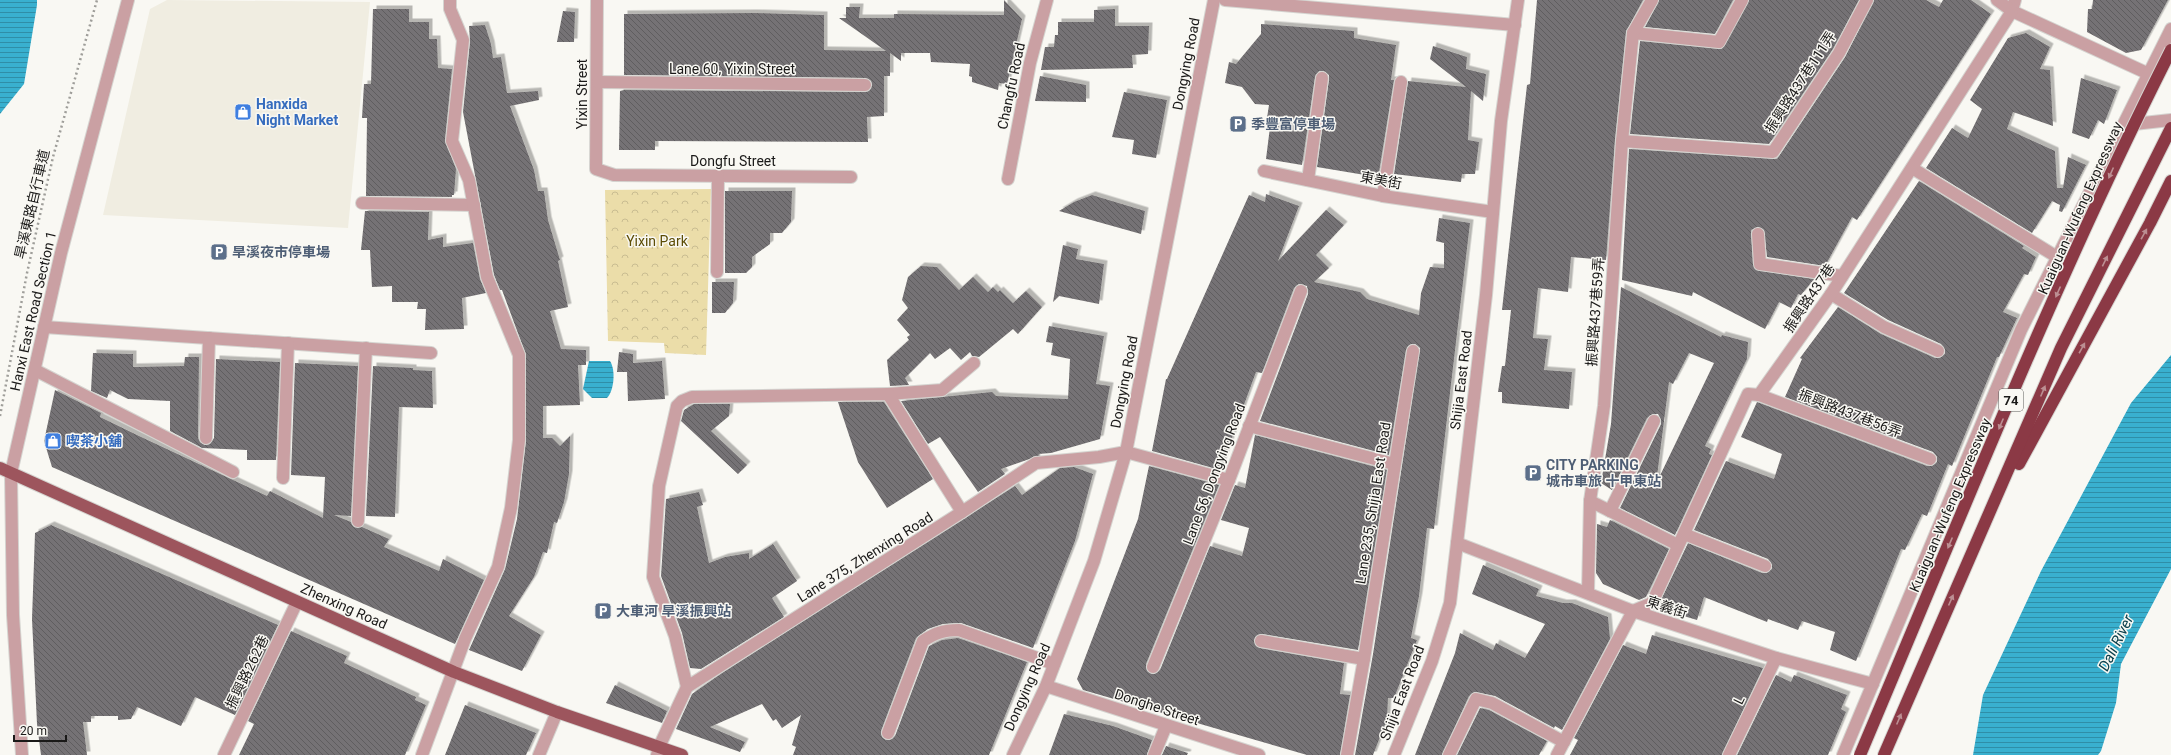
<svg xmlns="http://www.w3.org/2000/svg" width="2171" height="755" font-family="Roboto,'Noto Sans TC',sans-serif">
  <defs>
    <pattern id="forest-crowns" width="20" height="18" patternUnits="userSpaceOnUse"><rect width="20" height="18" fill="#ebdda9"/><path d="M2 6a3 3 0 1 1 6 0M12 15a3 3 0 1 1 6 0" fill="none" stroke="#c9bd91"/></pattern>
    <pattern id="water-rules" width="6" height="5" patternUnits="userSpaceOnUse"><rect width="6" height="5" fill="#39b0cf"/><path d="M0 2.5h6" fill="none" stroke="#2f8ea7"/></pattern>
    <pattern id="building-back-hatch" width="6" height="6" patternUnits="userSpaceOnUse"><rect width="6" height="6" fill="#757274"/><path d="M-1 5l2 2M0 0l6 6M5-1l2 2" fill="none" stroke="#5f5d5e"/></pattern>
    <filter id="shadow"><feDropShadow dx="3.5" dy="-3.5" stdDeviation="0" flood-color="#0004"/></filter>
  </defs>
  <rect width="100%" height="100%" fill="#f9f8f3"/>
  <path fill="#f0ede1" d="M167 0 370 2 348 228 103 215 150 9Z"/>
  <path fill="url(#forest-crowns)" d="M711 189 706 355 665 353 664 343 608 341 605 190Z"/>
  <g fill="url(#water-rules)">
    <path d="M0 0H37V5L24 84 0 114Z"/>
    <path d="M2171 355V569L2121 664 2116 703 2101 751 2098 755H1973L1983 695 2041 571 2131 403Z"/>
    <path d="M589 361H610C616 370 614 391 607 398H592L583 389Z"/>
  </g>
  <g fill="url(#building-back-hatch)" fill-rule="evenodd" filter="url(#shadow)">
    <path d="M1004 0 1022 19 1007 84 999 83 998 90 972 82V77L969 76 970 64 931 62 930 53H901V61L890 53V76H884V116L867 117 868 142 655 141V150H619L620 91 624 90 865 92 869 91 872 85 871 81 865 78 624 75V14L754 13 824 15V50L886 51 839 18H846V7H860L859 18H894V14L1004 15Z"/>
    <path d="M1537 0H1643L1626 32 1615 140 1606 260 1571 257 1568 292 1538 288 1533 338 1548 339 1544 370 1572 372 1569 409 1502 403V392H1498L1502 366H1505L1511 310H1502L1527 85 1530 84Z"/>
    <path d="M1659 0H1733L1715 34 1645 27Z"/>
    <path d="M1749 0H1859L1833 49 1769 144 1630 134 1640 41 1722 49Z"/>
    <path d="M1874 0H1926L1939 7 1943 0H1971L1991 14 1857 220 1852 217 1825 266 1767 257 1764 230 1758 227 1751 230 1753 264 1756 270 1814 279 1801 295 1798 294 1791 308 1779 302 1765 329 1693 292 1692 296 1622 280 1629 149 1777 159 1845 57Z"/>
    <path d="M2093 0H2168L2141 50 2126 53 2087 32 2088 9H2092Z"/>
    <path d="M373 9H409V22H429V39H437L438 68 452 69 445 140 456 169 454 195H452V197L366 196 367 118H362L364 84H371Z"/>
    <path d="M1115 9V26H1149L1148 54 1132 55 1133 68 1041 70 1045 47H1054L1055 35H1058V22H1094V10Z"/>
    <path d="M563 11 575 12 574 42H557Z"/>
    <path d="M1261 24 1354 31V38L1396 45 1391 80H1394L1379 172H1377V177L1317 167 1329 79V75L1323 71H1319L1315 77 1302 165 1266 159 1271 119 1267 118 1269 105 1255 104 1242 87 1225 83 1229 62 1236 64 1261 34Z"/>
    <path d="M485 25 491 44 493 58 501 57 507 93 538 91 539 100 510 106 534 170 538 191H544L548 220 560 260 558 261 568 307 550 311 561 349 586 350V365H578L580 405 543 406V438H552L560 446 570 436 569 474 564 502 557 523 554 522 547 553 543 552 534 577 509 616 541 635 522 671 469 650 505 569 517 519 526 440V355L502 290H500L494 275 463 112 470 41 469 26Z"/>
    <path d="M2026 33 2050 47 2040 69 2050 70 2053 126 2013 112 2007 129 2055 151 2057 188H2063L2068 157 2086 165 2062 212 2059 211 2060 205 2052 201 2032 233 1926 168 1952 128 1968 138 1982 109 1970 100 2008 38Z"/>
    <path d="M1433 46 1467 57 1466 69 1486 74 1483 101 1471 91 1468 140 1479 142 1475 174H1462L1461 182 1394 174 1408 81 1466 87 1430 59Z"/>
    <path d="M1040 76 1086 85V102L1035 101Z"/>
    <path d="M2081 78 2117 90 2104 124 2098 120 2089 139 2072 133Z"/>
    <path d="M1124 92 1167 100 1156 158 1132 154 1134 140 1112 137Z"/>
    <path d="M1919 181 2024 246 2022 248 2036 257 2028 275 2024 274 2003 312 2017 318 1999 357H1997L1952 466 1948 464 1927 516 1922 514 1905 550 1901 549 1856 661 1830 650 1835 632 1802 621 1798 630 1768 619 1767 622 1704 597 1697 620 1657 608 1688 543 1762 573H1766L1772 569V565L1768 559 1694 530 1726 461 1774 479 1782 454 1741 437 1757 402 1927 466H1932L1937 462V457L1933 452 1785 397 1802 359 1800 358 1838 307 1881 334 1935 358H1939L1945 354V350L1941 344 1888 320 1844 293Z"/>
    <path d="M725 191H792L791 222 782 233H770V244L752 257V267L746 273H725Z"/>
    <path d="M1266 194 1299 206 1278 261 1326 210 1344 225 1316 255 1329 268 1314 282 1360 292 1367 299 1419 315 1421 293 1430 267 1444 268V243L1436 241 1439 218 1470 223 1434 529 1427 528 1419 596 1411 638 1417 640 1394 698H1388L1387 719 1373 755H1355L1373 654 1420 348 1415 344H1411L1406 350 1389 455 1260 421 1308 294 1307 286 1299 284 1294 288 1262 373 1256 372 1220 470 1152 451 1166 379H1167L1249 195 1265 202Z"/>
    <path d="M1092 195 1145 211 1141 234 1059 211 1074 202Z"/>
    <path d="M365 211 429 212 428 240 443 237V247L473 243 480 279 486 293 462 298 464 329 425 330 426 309H417L418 302H392V286L372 287 370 250H361Z"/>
    <path d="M1063 245 1078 249 1076 259 1104 264 1099 304 1059 296 1053 302Z"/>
    <path d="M921 266 937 267 959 290 973 277 988 292 993 287 998 292 1000 290 1013 303 1026 291 1042 307 1018 334 1013 329 979 357 972 356 970 352 961 360 950 348 935 359 930 353 905 378 909 385 890 386 887 360 909 340 907 337 910 335 897 320 908 308 902 300 908 277Z"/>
    <path d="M712 282H734L733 303 725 313H712Z"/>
    <path d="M1621 287 1721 337 1722 335 1748 342 1747 359 1705 446 1711 449 1709 454 1712 455 1675 535 1620 508 1661 424V420L1658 414H1653L1647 418 1612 490 1601 483 1611 424ZM1689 353 1714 363 1656 484 1669 382 1673 384Z"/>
    <path d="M1049 326 1104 336 1096 384 1110 386 1100 439 1051 453 1038 454 1041 455 1001 469 1005 474 978 492 940 437 928 444 901 401 992 392 996 396 1068 399 1070 359 1051 355 1053 343 1046 342Z"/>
    <path d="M619 352 633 354V363L662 361 665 399 628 401 627 372H617Z"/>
    <path d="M93 353 133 354V367L184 366 185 357H199L198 438 200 442 205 445 210 444 214 438 216 359 280 362 276 460H247V450L202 448 170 431V401L128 399 110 390 107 398 91 391Z"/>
    <path d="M295 363 358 366 351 516 334 515 351 522 354 527H362L389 539 384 547 439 571 443 559 484 580 455 644 52 467 44 441 55 390 101 413 100 417 139 436 267 496 270 491 323 518 325 477 291 475Z"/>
    <path d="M373 366 413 368V370L432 371 433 408 399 407 395 517 366 516Z"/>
    <path d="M838 402H884L933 479 887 508 858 462Z"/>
    <path d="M694 404H730L729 416 711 431 747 465 738 474 681 421 684 410Z"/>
    <path d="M1255 435 1387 470 1358 650 1262 634 1256 636 1254 640 1256 646 1260 648 1344 663 1340 694 1350 695 1340 755H1307L1083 690 1077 679 1138 519 1149 466 1219 485 1146 664 1147 671 1154 674 1160 670 1210 546 1242 556 1249 528 1221 520 1235 485 1245 488Z"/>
    <path d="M1074 467 1093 474 1075 541 1033 648 961 623 943 624 928 629 916 638 881 731 882 737 886 740 892 739 895 736 929 646 942 640 958 638 1027 662 989 755H793L796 747 792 745 801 715 782 728 776 719 773 721 762 704 710 727 745 742 740 752 676 729 692 694 722 673 1015 486 1022 495 1060 468Z"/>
    <path d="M699 492 703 505 697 507 709 563 725 557 749 553V559L773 544 797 581 772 598 784 617 701 669 690 668 682 633 661 576 666 499Z"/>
    <path d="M1610 520 1669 549 1646 597 1639 600 1603 584 1596 573 1597 524 1607 527Z"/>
    <path d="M51 525 278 625 235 715 195 697 181 726 137 707 131 719 118 720V716H91V722H83L87 755H41L37 724 32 619 35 533Z"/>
    <path d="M1483 565 1539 589 1536 596 1563 603H1572L1608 617 1610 639 1562 730 1555 726 1554 728 1495 696 1475 692 1469 696 1442 755H1415L1455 653 1460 633 1493 650 1496 643 1525 658 1545 624 1472 594Z"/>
    <path d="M291 631 347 656 344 663 416 697 415 700 426 705 405 755H239L254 724 248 721Z"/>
    <path d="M1652 635 1763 668 1722 755H1570L1578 740 1574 738 1623 645 1646 654Z"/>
    <path d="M1776 675 1791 682 1794 675 1847 695 1841 709 1846 712 1828 755H1737Z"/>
    <path d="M615 685 667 711 662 723 606 703Z"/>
    <path d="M465 705 536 733 526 755H445Z"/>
    <path d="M1480 708 1489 710 1547 741 1539 755H1457Z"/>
    <path d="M1064 714 1113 726 1152 740 1147 755H1049Z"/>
    <path d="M1166 746 1188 753 1187 755H1162Z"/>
  </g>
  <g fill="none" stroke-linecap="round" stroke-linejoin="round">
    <g stroke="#d5d4d0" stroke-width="14">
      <g id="minor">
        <path d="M597 0 596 169 614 175 851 177"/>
        <path d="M1225 0 1515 25"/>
        <path d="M2015 0 2012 11 2149 74"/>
        <path d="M1633 33 1719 42 1742 0"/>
        <path d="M598 82 865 85"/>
        <path d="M2125 125 2171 120"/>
        <path d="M1622 141 1773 152 1839 53 1867 0"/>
        <path d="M1912 168 2057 257"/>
        <path d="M1264 171 1383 196 1493 212"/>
        <path d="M1008 179 1030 63 1047 0"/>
        <path d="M1308 180 1322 78"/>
        <path d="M1383 196 1401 82"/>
        <path d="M362 203 474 205"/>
        <path d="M1758 234 1760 264 1842 276"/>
        <path d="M717 272 718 175"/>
        <path d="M1831 294 1884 327 1938 351"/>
        <path d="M44 327 431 353"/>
        <path d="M35 370 233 472"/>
        <path d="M888 394 942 390 974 363"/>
        <path d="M1759 395 1930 459"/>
        <path d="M1249 426 1394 464"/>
        <path d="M206 438 209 338"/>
        <path d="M283 478 288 343"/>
        <path d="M1590 501 1678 545"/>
        <path d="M1610 511 1654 421"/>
        <path d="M358 521 366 348"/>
        <path d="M1684 534 1765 566"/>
        <path d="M1457 543 1633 611 1776 658 1873 684"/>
        <path d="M1588 592 1590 501 1604 406 1622 141 1633 33 1652 0"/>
        <path d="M1261 641 1364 659"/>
        <path d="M1153 667 1229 480 1301 291"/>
        <path d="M1046 686 1259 755"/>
        <path d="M687 687 675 636 653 577 659 486 677 406 682 401 692 397 888 394 962 512"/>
        <path d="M888 733 923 641C935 633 944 630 959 630L1054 664"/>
        <path d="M22 755 13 615 11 473 61 253 128 0"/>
        <path d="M224 755 297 602"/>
        <path d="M422 755 465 639 498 567 511 508 519 440V355L487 277 469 180 452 141 463 40 450 9V0"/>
        <path d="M539 755 557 712"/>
        <path d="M657 755 659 747 687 687 962 512 1036 463 1099 457 1126 452 1229 480"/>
        <path d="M1013 755 1046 686 1094 561 1126 452 1214 0"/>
        <path d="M1154 755 1166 726"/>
        <path d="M1347 755 1364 659 1413 351"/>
        <path d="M1394 755 1432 661 1450 603 1486 295 1501 121 1518 0"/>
        <path d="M1449 755 1476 699 1492 703 1564 742"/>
        <path d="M1557 755 1633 611 1652 603 1748 394 1759 395 1831 294 2012 11 1997 0"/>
        <path d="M1729 755 1776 658"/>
        <path d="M1843 755 2021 330 2171 29"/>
      </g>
    </g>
    <g stroke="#d5d4d0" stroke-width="14">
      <path id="major" d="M0 468 454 672 557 712 682 755"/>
    </g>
    <g stroke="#d5d4d0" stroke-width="14">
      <g id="highway">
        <path d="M2019 464 2150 223 2171 181"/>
        <path d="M1884 755 2061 348 2171 128"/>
      </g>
    </g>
    <path stroke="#9f9e9a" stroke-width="2.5" stroke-dasharray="2 3" stroke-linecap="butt" d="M0 416 27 273 53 157 97 0"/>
    <use href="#minor" stroke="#caa0a3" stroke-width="12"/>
    <use href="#major" stroke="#9d555d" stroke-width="12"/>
    <use href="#highway" stroke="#8b3945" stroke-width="12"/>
    <g stroke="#d5d4d0" stroke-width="14" stroke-linecap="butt">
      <path id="highway-bridge" d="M1860 755C1960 519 2055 279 2171 50"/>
    </g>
    <use href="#highway-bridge" stroke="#8b3945" stroke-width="12"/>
  </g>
  <defs><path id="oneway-solid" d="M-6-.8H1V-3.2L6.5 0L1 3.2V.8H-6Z"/></defs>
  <g fill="#bc8f93">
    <use href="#oneway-solid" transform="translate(2111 173) rotate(114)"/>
    <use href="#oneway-solid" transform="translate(2144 234) rotate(-61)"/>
    <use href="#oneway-solid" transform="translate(2105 261) rotate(-64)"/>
    <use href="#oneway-solid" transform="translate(2058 292) rotate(114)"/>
    <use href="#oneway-solid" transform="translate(2082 348) rotate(-61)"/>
    <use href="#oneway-solid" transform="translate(2043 391) rotate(-67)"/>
    <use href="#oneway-solid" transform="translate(2001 424) rotate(113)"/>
    <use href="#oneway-solid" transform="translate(1950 543) rotate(113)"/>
    <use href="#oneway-solid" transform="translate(1951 600) rotate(-66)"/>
    <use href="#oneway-solid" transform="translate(1899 719) rotate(-67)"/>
  </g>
  <defs>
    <g id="shop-square" transform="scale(0.9)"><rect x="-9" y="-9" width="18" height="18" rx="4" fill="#3f7fe0" stroke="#f9f8f3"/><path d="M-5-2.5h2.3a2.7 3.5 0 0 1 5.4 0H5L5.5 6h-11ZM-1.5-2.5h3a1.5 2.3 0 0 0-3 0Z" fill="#fff"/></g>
    <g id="parking-square" transform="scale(0.9)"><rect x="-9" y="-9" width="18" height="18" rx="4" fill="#5c6f8a" stroke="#f9f8f3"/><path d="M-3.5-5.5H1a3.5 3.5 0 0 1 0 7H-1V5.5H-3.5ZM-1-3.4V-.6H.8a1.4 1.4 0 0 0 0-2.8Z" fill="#fff"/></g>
  </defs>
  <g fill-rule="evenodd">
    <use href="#shop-square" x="243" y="112"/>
    <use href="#parking-square" x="1238" y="124"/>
    <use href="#parking-square" x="219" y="252"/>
    <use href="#shop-square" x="53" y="441"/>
    <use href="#parking-square" x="1533" y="473"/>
    <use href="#parking-square" x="603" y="611"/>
  </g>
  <g text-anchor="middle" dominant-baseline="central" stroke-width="3" stroke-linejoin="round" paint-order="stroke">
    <rect fill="#f9f8f3" stroke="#5d5c5a" stroke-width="1" x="1999" y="389" width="24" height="22" rx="3"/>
    <g font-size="13" font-weight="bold" fill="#1a1918">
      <text x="2011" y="400">74</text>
    </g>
    <g font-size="14" fill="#1a1918" stroke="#f9f8f3">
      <text transform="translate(1186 64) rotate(-79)">Dongying Road</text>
      <text x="732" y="69">Lane 60, Yixin Street</text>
      <text transform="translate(1800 82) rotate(-57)">振興路437巷111弄</text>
      <text transform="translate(1011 86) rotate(-78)">Changfu Road</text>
      <text transform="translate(582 94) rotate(-90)">Yixin Street</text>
      <text x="733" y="161">Dongfu Street</text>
      <text transform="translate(1381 180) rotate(10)">東美街</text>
      <text transform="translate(32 204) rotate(-77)">旱溪東路自行車道</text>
      <text transform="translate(2080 208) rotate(-66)">Kuaiguan-Wufeng Expressway</text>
      <text transform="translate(1809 298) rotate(-56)">振興路437巷</text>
      <text transform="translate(33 311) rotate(-77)">Hanxi East Road Section 1</text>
      <text transform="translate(1595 312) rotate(-86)">振興路437巷59弄</text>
      <text transform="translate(1461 380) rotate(-83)">Shijia East Road</text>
      <text transform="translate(1124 382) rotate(-79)">Dongying Road</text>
      <text transform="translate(1850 413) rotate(21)">振興路437巷56弄</text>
      <text transform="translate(1214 474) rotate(-69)">Lane 56, Dongying Road</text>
      <text transform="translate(1373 503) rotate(-81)">Lane 235, Shijia East Road</text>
      <text transform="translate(1950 505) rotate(-67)">Kuaiguan-Wufeng Expressway</text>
      <text transform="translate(865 557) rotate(-32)">Lane 375, Zhenxing Road</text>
      <text transform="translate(344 606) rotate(24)">Zhenxing Road</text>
      <text transform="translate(1667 607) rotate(18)">東義街</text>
      <text transform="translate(247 672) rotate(-64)">振興路262巷</text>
      <text transform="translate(1027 687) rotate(-66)">Dongying Road</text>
      <text transform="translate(1402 693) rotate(-69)">Shijia East Road</text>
      <text transform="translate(1739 700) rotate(-64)">L</text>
      <text transform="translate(1157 707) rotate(18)">Donghe Street</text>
    </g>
    <g font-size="14" font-weight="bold" fill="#366cbe" stroke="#f9f8f3" text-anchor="start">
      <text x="256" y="104">Hanxida<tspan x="256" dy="16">Night Market</tspan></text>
      <text x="66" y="441">喫茶小舖</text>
    </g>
    <g font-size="14" font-weight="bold" fill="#4e5e75" stroke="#f9f8f3" text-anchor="start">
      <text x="1251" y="124">季豐富停車場</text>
      <text x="232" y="252">旱溪夜市停車場</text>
      <text x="1546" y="465">CITY PARKING<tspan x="1546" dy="16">城市車旅 十甲東站</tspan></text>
      <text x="616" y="611">大車河 旱溪振興站</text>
    </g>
    <g font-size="14" fill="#5c4d05" stroke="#f9f8f3">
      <text x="657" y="241">Yixin Park</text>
    </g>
    <g font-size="15" font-style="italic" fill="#0b404d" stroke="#f9f8f3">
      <text transform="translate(2116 643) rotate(-64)">Dali River</text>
    </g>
  </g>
  <path d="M14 735v6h52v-6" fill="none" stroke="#1a1918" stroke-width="2"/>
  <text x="20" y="735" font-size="12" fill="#1a1918" stroke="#f9f8f3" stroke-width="3" paint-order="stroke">20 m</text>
</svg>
